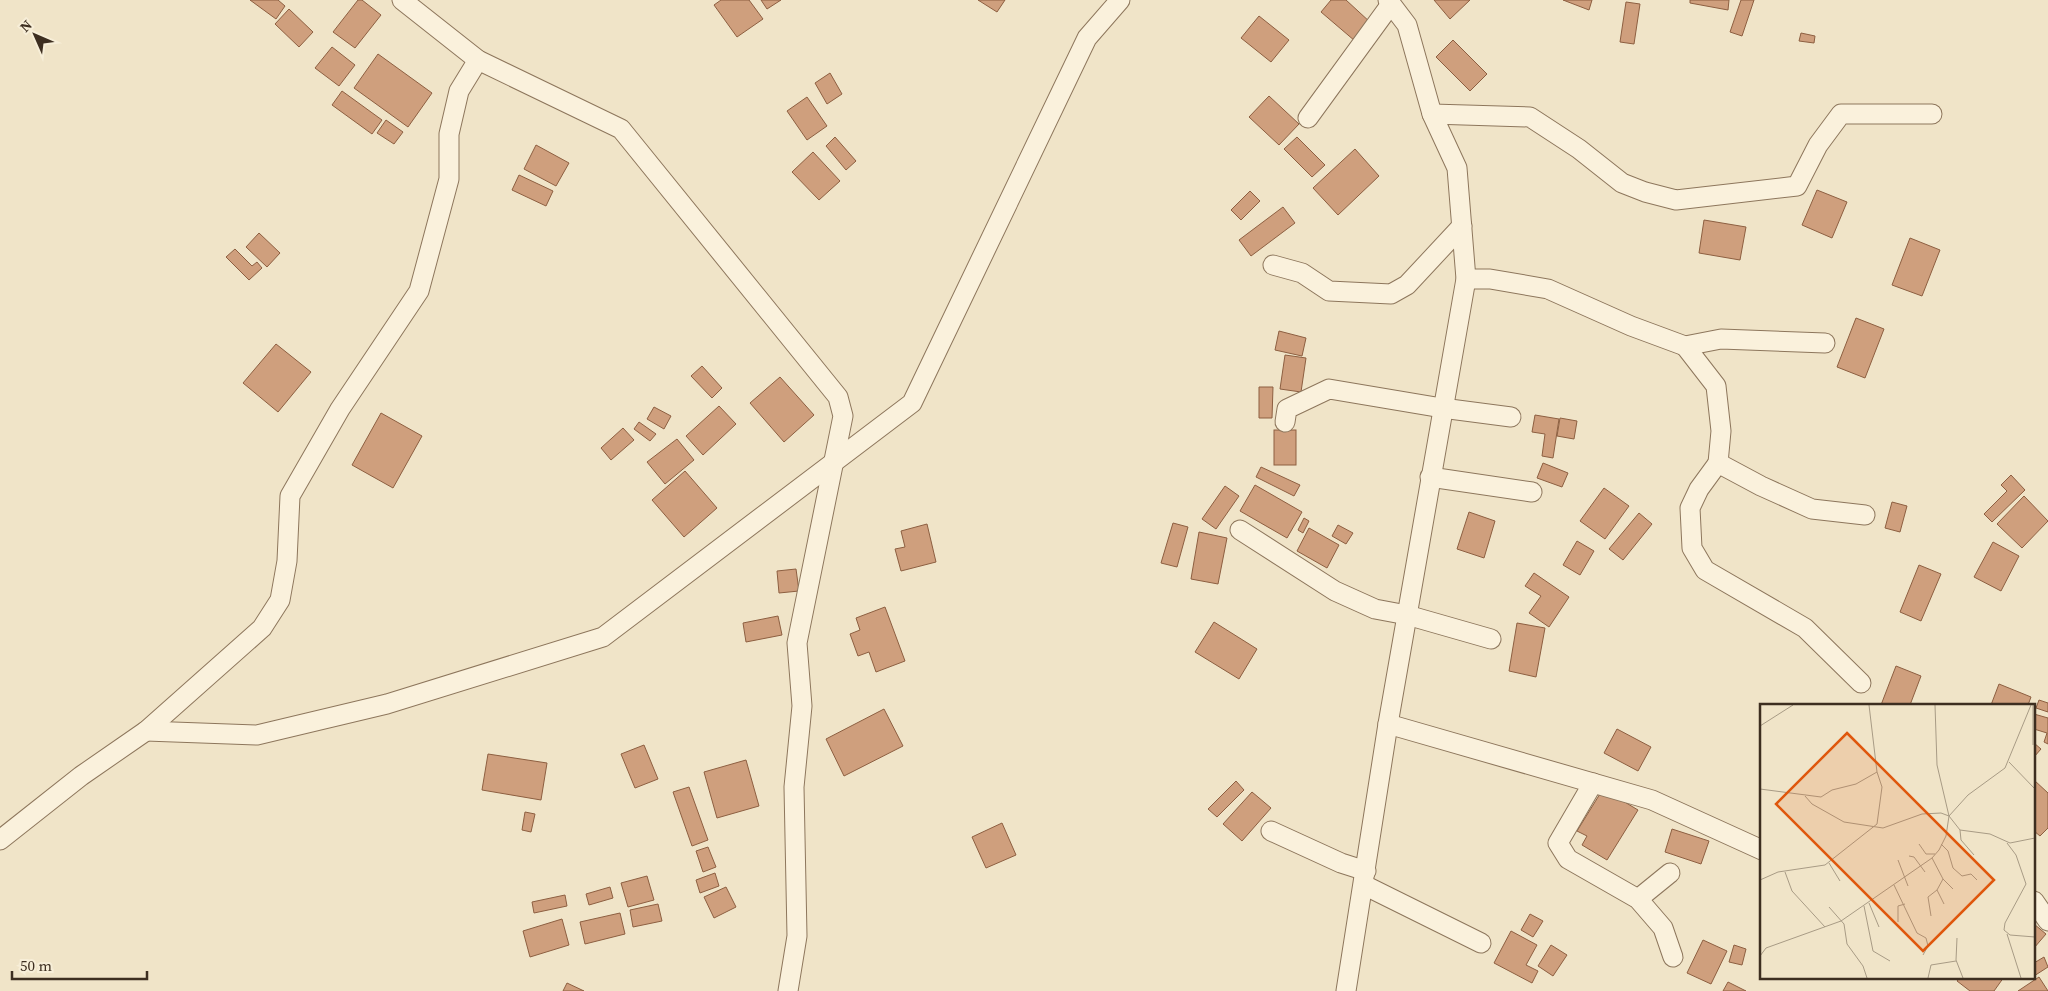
<svg xmlns="http://www.w3.org/2000/svg" width="2048" height="991" font-family="'Source Serif 4',serif">
  <rect width="100%" height="100%" fill="#f0e4c8"/>
  <g fill="#cf9f7d" stroke="#8d5f41">
    <path d="M250 0H278L285 6 276 19Z"/>
    <path d="M358 0H362L381 15 355 48 333 32Z"/>
    <path d="M721 0H749L763 19 737 37 714 5Z"/>
    <path d="M761 0H781L767 9Z"/>
    <path d="M978 0H1005L997 12Z"/>
    <path d="M1331 0H1346L1371 23 1355 41 1321 12Z"/>
    <path d="M1434 0H1470L1450 19Z"/>
    <path d="M1563 0H1592L1589 10Z"/>
    <path d="M1690 0H1729L1728 10 1690 3Z"/>
    <path d="M1741 0H1754L1742 36 1730 32Z"/>
    <path d="M1626 2 1640 4 1634 44 1620 42Z"/>
    <path d="M289 9 313 32 299 47 275 24Z"/>
    <path d="M1259 16 1289 40 1271 62 1241 38Z"/>
    <path d="M1801 33 1815 36 1814 43 1799 41Z"/>
    <path d="M1453 40 1487 74 1470 91 1436 57Z"/>
    <path d="M332 47 355 65 339 86 315 68Z"/>
    <path d="M378 54 432 93 408 127 354 88Z"/>
    <path d="M830 73 842 94 827 104 815 83Z"/>
    <path d="M342 91 382 120 372 134 332 105Z"/>
    <path d="M1269 96 1299 124 1279 145 1249 117Z"/>
    <path d="M807 97 827 126 807 140 787 111Z"/>
    <path d="M386 120 403 132 394 144 377 133Z"/>
    <path d="M835 137 856 161 846 170 826 146Z"/>
    <path d="M1297 137 1325 165 1312 177 1284 149Z"/>
    <path d="M536 145 569 163 556 186 524 169Z"/>
    <path d="M1355 149 1379 176 1338 215 1313 188Z"/>
    <path d="M813 152 840 181 819 200 792 172Z"/>
    <path d="M519 175 553 191 546 206 512 190Z"/>
    <path d="M1817 190 1847 202 1832 238 1802 225Z"/>
    <path d="M1250 191 1260 201 1241 220 1231 210Z"/>
    <path d="M1283 207 1295 223 1251 256 1239 240Z"/>
    <path d="M1704 220 1746 227 1740 260 1699 253Z"/>
    <path d="M259 233 280 253 267 267 246 247Z"/>
    <path d="M1910 238 1940 250 1922 296 1892 285Z"/>
    <path d="M235 249 252 266 257 262 262 268 249 280 226 257Z"/>
    <path d="M1856 318 1884 329 1865 378 1837 367Z"/>
    <path d="M1279 331 1306 338 1302 356 1275 350Z"/>
    <path d="M276 344 311 372 278 412 243 383Z"/>
    <path d="M1285 355 1306 358 1301 392 1280 389Z"/>
    <path d="M702 366 722 388 712 398 691 376Z"/>
    <path d="M780 377 814 415 784 442 750 403Z"/>
    <path d="M1259 387H1273L1272 418H1259Z"/>
    <path d="M719 406 736 424 703 455 686 436Z"/>
    <path d="M654 407 671 416 664 429 647 419Z"/>
    <path d="M381 413 422 436 393 488 352 465Z"/>
    <path d="M1535 415 1559 419 1553 458 1542 456 1545 434 1532 432Z"/>
    <path d="M1560 418 1577 421 1574 439 1557 436Z"/>
    <path d="M639 422 656 434 650 441 634 429Z"/>
    <path d="M623 428 634 440 611 460 601 448Z"/>
    <rect x="1274" y="430" width="22" height="35"/>
    <path d="M677 439 694 460 665 484 647 462Z"/>
    <path d="M1543 463 1568 473 1562 487 1537 478Z"/>
    <path d="M1261 467 1300 485 1294 496 1256 477Z"/>
    <path d="M685 471 717 508 684 537 652 500Z"/>
    <path d="M2011 475 2025 490 1992 522 1984 514 2007 491 2001 485Z"/>
    <path d="M1255 485 1302 512 1287 538 1240 511Z"/>
    <path d="M1225 486 1239 496 1216 529 1202 519Z"/>
    <path d="M1604 488 1629 506 1605 539 1580 521Z"/>
    <path d="M2024 496 2048 521 2022 548 1997 524Z"/>
    <path d="M1892 502 1907 506 1900 532 1885 528Z"/>
    <path d="M1469 512 1495 521 1484 558 1457 549Z"/>
    <path d="M1639 513 1652 524 1623 560 1609 549Z"/>
    <path d="M1304 518 1309 521 1303 533 1298 530Z"/>
    <path d="M1173 523 1188 527 1177 567 1161 563Z"/>
    <path d="M927 524 936 562 901 571 895 549 905 547 901 531Z"/>
    <path d="M1338 525 1353 533 1346 544 1332 536Z"/>
    <path d="M1309 528 1339 545 1327 568 1297 551Z"/>
    <path d="M1199 532 1227 538 1218 584 1191 579Z"/>
    <path d="M1577 541 1594 551 1580 575 1563 565Z"/>
    <path d="M1993 542 2019 556 2001 591 1974 577Z"/>
    <path d="M1919 565 1941 574 1921 621 1900 612Z"/>
    <path d="M796 569 799 591 779 593 777 571Z"/>
    <path d="M1534 573 1569 597 1549 627 1529 613 1541 596 1525 586Z"/>
    <path d="M885 607 905 661 876 672 869 652 858 656 850 634 860 630 856 618Z"/>
    <path d="M778 616 782 635 746 642 743 623Z"/>
    <path d="M1214 622 1257 649 1239 679 1195 652Z"/>
    <path d="M1517 623 1545 628 1536 677 1509 671Z"/>
    <path d="M1896 666 1921 676 1910 705H1881Z"/>
    <path d="M1999 684 2031 697 2028 705H1991Z"/>
    <path d="M2039 700 2048 703V712L2036 708Z"/>
    <path d="M884 709 903 746 844 776 826 739Z"/>
    <path d="M2034 714 2048 718V744L2044 742 2047 733 2034 729Z"/>
    <path d="M1617 729 1651 747 1638 771 1604 753Z"/>
    <path d="M2034 743 2041 749 2034 757Z"/>
    <path d="M644 745 658 779 635 788 621 754Z"/>
    <path d="M488 754 547 763 541 800 482 790Z"/>
    <path d="M746 760 759 806 717 818 704 772Z"/>
    <path d="M2034 780 2048 793V828L2040 836 2034 831Z"/>
    <path d="M1236 781 1244 790 1217 817 1208 809Z"/>
    <path d="M689 787 708 840 692 846 673 792Z"/>
    <path d="M1603 789 1638 810 1607 860 1582 845 1587 836 1577 831Z"/>
    <path d="M1252 792 1271 808 1242 841 1223 824Z"/>
    <path d="M525 812 535 814 531 832 522 830Z"/>
    <path d="M1002 823 1016 855 986 868 972 837Z"/>
    <path d="M1672 829 1709 841 1701 864 1665 852Z"/>
    <path d="M708 847 716 867 703 872 696 851Z"/>
    <path d="M715 873 719 886 700 893 696 880Z"/>
    <path d="M647 876 654 900 628 907 621 883Z"/>
    <path d="M610 887 613 898 589 905 586 894Z"/>
    <path d="M726 887 736 907 714 918 704 897Z"/>
    <path d="M565 895 567 906 534 913 532 902Z"/>
    <path d="M658 904 662 921 633 927 630 910Z"/>
    <path d="M620 913 625 934 585 944 580 922Z"/>
    <path d="M1530 914 1543 921 1533 937 1521 930Z"/>
    <path d="M562 919 569 945 530 957 523 931Z"/>
    <path d="M2034 924 2046 934 2034 948Z"/>
    <path d="M1511 931 1537 945 1526 965 1538 971 1532 983 1494 963Z"/>
    <path d="M1703 940 1727 951 1711 984 1687 973Z"/>
    <path d="M1551 945 1567 955 1553 976 1538 966Z"/>
    <path d="M1734 945 1746 949 1742 965 1729 962Z"/>
    <path d="M2044 957 2048 967 2034 976V963Z"/>
    <path d="M1960 977H2004L1994 991H1970L1957 981Z"/>
    <path d="M2039 977 2048 991H2018Z"/>
    <path d="M1728 982 1746 991H1723Z"/>
    <path d="M567 983 584 991H563Z"/>
  </g>
  <g fill="none" stroke-linecap="round" stroke-linejoin="round">
    <g stroke="#8d765c" stroke-width="21">
      <g id="minor">
        <path d="M402 0 478 60 621 129 838 397 843 416 797 643 802 706 794 787 797 936 788 991"/>
        <path d="M1432 114 1530 117 1579 149 1622 183 1645 192 1676 200 1797 186 1818 145 1841 114H1932"/>
        <path d="M1308 118 1391 4"/>
        <path d="M1273 265 1302 273 1329 291 1391 294 1407 285 1462 226"/>
        <path d="M1466 279H1490L1548 289 1631 326 1685 346 1721 339 1825 343"/>
        <path d="M1685 346 1716 386 1721 431 1718 463 1761 486 1812 509 1865 515"/>
        <path d="M1285 422 1287 409 1329 389 1442 408 1511 417"/>
        <path d="M1718 463 1699 489 1690 508 1692 548 1705 570 1805 628 1861 683"/>
        <path d="M1430 477 1532 492"/>
        <path d="M1240 530 1335 591 1375 609 1407 615 1491 639"/>
        <path d="M1388 724 1652 800 1762 850"/>
        <path d="M146 731 257 735 387 704 603 637 912 403 1087 38 1120 0"/>
        <path d="M1593 783 1558 843 1568 859 1638 899 1663 928 1673 957"/>
        <path d="M1271 831 1341 863 1366 871"/>
        <path d="M0 840 81 776 146 731 262 628 280 600 287 561 290 496 340 409 419 291 449 179V134L459 91 478 60"/>
        <path d="M1364 885 1481 943"/>
        <path d="M1638 899 1670 873"/>
        <path d="M2034 901 2048 921"/>
        <path d="M1346 991 1388 724 1466 279 1457 168 1432 114 1407 25 1388 0"/>
      </g>
    </g>
    <use href="#minor" stroke="#faf1dc" stroke-width="19"/>
  </g>
  <g transform="translate(1760 704)">
    <rect width="275" height="275" fill="#f0e4c8"/>
    <path fill="none" stroke="#a89b85" stroke-width="1" d="M0 22 33 1M273 41V1M249 58 275 85M0 85 61 93 72 86 96 80 117 68M45 92 52 100 84 118 123 124 162 110 181 109 189 112 200 126 230 130 250 139 275 134M189 112 208 91 245 64 271 1M200 126 201 136 214 151M247 139 256 151 266 180 245 219 244 226 250 231 275 233M159 140 166 150H175M181 140 188 147 193 164 202 172 211 170 217 176M149 152 154 153 165 168M172 154 183 175 193 185M138 156 148 182M69 159 80 177M25 168 32 187 65 223M183 175 177 186 184 200M0 176 18 168 65 161 117 120 122 83 117 68 109 1M134 181 157 229 166 234 168 242 163 251M109 199 119 223M104 202 113 247 130 257M69 203 84 220 87 240 103 262 107 274M171 212 168 193 177 186M138 218V202L145 200M247 230 261 274M197 234 196 256 203 274M0 252 6 244 81 217 172 154 179 146 186 132 189 112 177 61 175 1M168 274 171 261 196 257"/>
    <path fill="#df570d" fill-opacity="0.15" stroke="#df570d" stroke-width="2.5" d="M87 29 234 176 163 247 16 100Z"/>
    <rect width="275" height="275" fill="none" stroke="#3d2e20" stroke-width="2.5"/>
  </g>
  <g transform="translate(35 35) rotate(315)" stroke="#f7eed8" stroke-width="4" paint-order="stroke">
  <path d="M0-4L9 19L0 12L-9 19Z" fill="#3d2e20"/>
  <text y="-8" font-size="14" font-weight="bold" text-anchor="middle" fill="#3d2e20">N</text>
  </g>
  <path d="M12 971v8h135v-8" fill="none" stroke="#3d2e20" stroke-width="2.5"/>
  <text x="20" y="971" font-size="15" fill="#3d2e20" stroke="#f7eed8" stroke-width="4" paint-order="stroke">50 m</text>
</svg>
